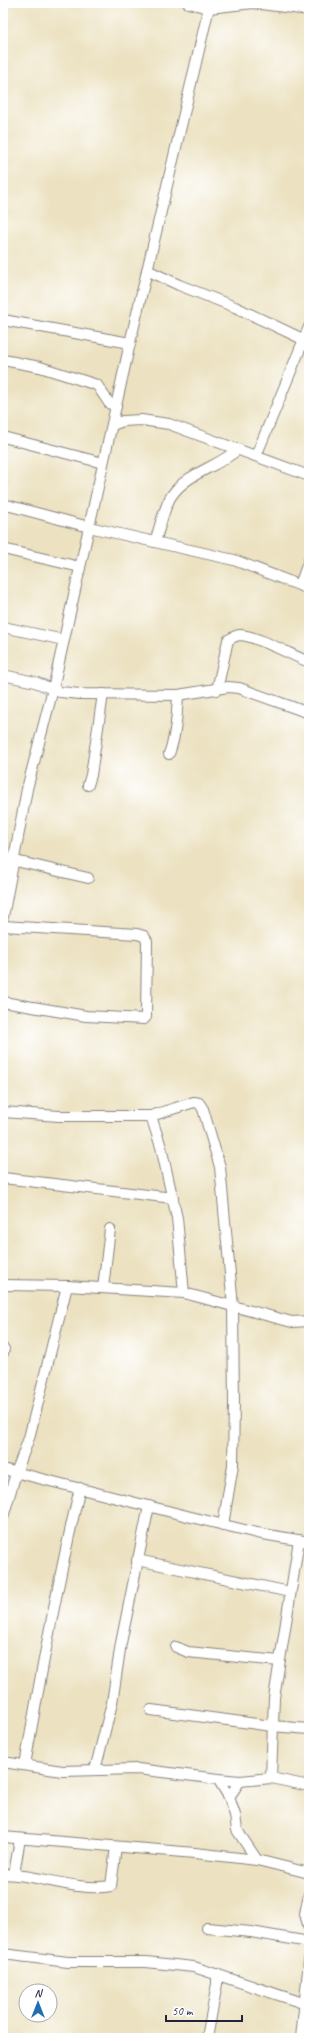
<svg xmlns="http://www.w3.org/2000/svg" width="312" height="2041" font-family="Caveat,sans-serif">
  <rect width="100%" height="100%" fill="#fff"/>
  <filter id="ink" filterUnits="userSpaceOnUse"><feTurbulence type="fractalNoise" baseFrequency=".025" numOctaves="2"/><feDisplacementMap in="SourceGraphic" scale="8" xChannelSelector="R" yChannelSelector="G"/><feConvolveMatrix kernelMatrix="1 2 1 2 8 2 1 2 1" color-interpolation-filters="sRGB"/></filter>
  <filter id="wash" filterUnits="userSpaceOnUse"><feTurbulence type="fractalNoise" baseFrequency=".012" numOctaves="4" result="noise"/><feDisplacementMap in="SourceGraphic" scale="16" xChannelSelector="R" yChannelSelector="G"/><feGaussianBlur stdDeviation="0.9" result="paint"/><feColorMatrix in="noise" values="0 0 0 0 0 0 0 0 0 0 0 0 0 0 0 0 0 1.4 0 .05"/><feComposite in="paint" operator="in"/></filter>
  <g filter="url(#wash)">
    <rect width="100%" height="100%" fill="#ece2c1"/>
  </g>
  <g filter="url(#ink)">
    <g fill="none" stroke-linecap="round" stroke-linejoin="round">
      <g stroke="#87827e" stroke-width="12">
        <g id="minor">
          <path d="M188 3 209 8 253 3 309 10"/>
          <path d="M147 270 179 285 235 307 309 342"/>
          <path d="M3 320 130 343"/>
          <path d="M3 360 40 367 97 385 109 403 116 407"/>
          <path d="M112 425 123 421 141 420 169 424 309 476"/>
          <path d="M3 437 103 463"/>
          <path d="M256 456 309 327"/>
          <path d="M3 504 89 527 234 560 309 589"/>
          <path d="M155 542C159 530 165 504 172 495 188 472 219 467 238 449"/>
          <path d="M3 549 80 567"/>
          <path d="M300 585 309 560"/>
          <path d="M3 627 64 640"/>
          <path d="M3 675 35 682 60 692 80 694 178 695 228 687 239 688 309 713"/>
          <path d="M217 690 228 640C232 638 236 635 240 635 258 636 291 655 309 662"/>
          <path d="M169 754C176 735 177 715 178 695"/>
          <path d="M88 785 91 775 103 694"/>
          <path d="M3 858 88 878"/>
          <path d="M3 917 27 789 53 689 130 343 210 3"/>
          <path d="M3 926 137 934 144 936 147 941 146 1017 144 1019 86 1016 3 1002"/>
          <path d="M3 1112 59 1116H151L194 1102 199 1103 203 1109 220 1167 233 1306 234 1403 233 1465 223 1525"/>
          <path d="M151 1116 161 1147 177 1218 184 1293"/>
          <path d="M3 1178 173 1198"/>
          <path d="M3 1285 67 1286 184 1293 292 1322 309 1321"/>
          <path d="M103 1288 110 1229"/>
          <path d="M3 1353 4 1349"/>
          <path d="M3 1469 191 1517 257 1533 309 1542"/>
          <path d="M3 1517 16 1473 29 1438 67 1286"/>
          <path d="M137 1560 290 1592"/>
          <path d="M176 1647 188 1652 279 1661"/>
          <path d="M151 1710 272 1726 309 1729"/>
          <path d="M3 1762 62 1771 138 1769 218 1779 240 1781 271 1778 309 1786"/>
          <path d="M25 1765C41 1672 58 1579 80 1488"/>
          <path d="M95 1770 112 1703 121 1643 149 1506"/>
          <path d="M271 1778 274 1698 299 1540"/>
          <path d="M218 1779 229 1797 240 1781"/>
          <path d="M229 1797 235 1815 237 1830 257 1860"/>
          <path d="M3 1837 195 1853 257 1860 309 1873"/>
          <path d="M3 1874C37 1874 77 1892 111 1886L116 1847"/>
          <path d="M14 1874 20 1839"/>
          <path d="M309 1894 305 1914 309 1928"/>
          <path d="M207 1928 251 1932 309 1942"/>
          <path d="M3 1954 68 1962H146L194 1967 309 2005"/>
          <path d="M207 2038 217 1984V1974"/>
          <path d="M301 2038 309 1960"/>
        </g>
      </g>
      <use href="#minor" stroke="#fff" stroke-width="10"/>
    </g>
  </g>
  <rect width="312" height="2041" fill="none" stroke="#fff" stroke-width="16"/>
  <g transform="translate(38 2003)"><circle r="19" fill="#ffffff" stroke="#a7a7b1"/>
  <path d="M0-3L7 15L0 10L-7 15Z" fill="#1f6fb2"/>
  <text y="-6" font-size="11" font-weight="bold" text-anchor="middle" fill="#22223b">N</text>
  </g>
  <path d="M166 2015v6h76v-6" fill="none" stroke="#22223b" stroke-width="2"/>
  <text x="172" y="2015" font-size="12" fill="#22223b" stroke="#ffffff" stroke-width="3" paint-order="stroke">50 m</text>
</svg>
